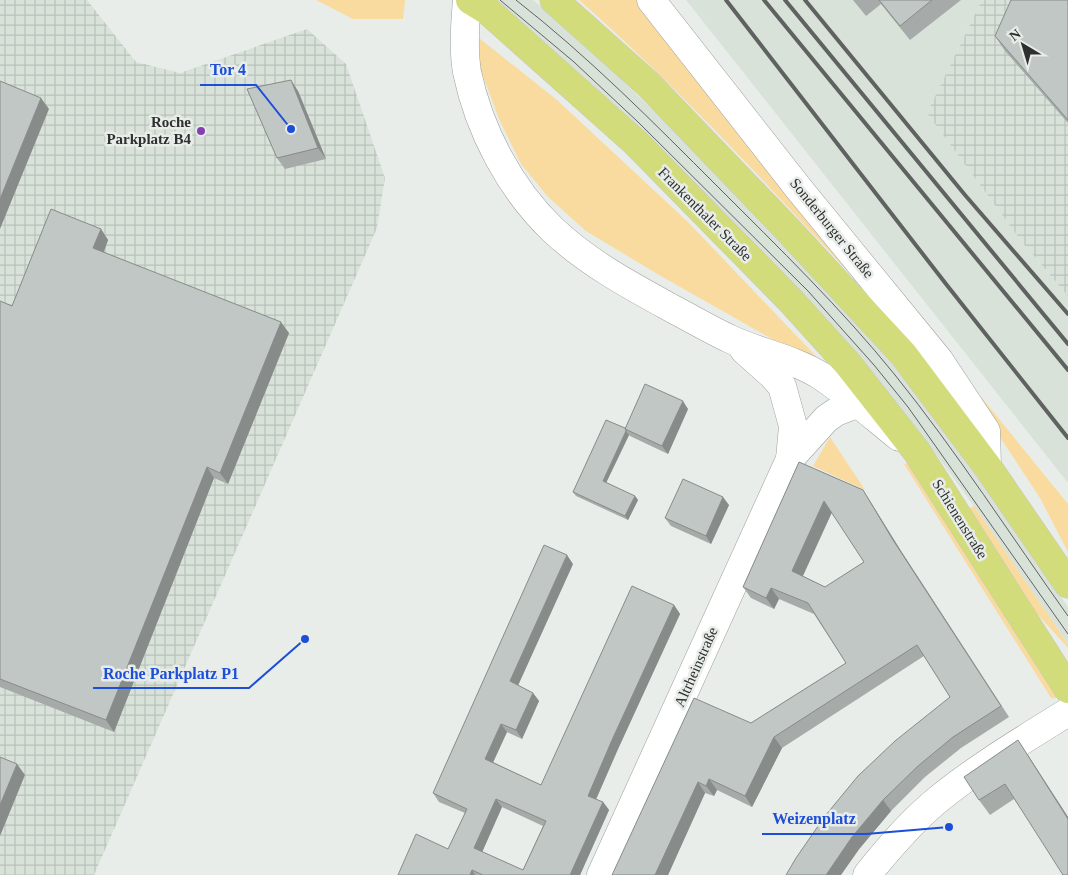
<svg xmlns="http://www.w3.org/2000/svg" width="1068" height="875" font-family="Georgia,serif">
  <defs>
    <pattern id="industrial-grid" width="8" height="8" patternUnits="userSpaceOnUse" patternTransform="scale(1.25)"><rect width="8" height="8" fill="#d8e2d9"/><path d="M0 4h8M4 0v8" fill="none" stroke="#bac2bb"/></pattern>
  </defs>
  <rect width="100%" height="100%" fill="#e9edea"/>
  <g fill="#d8e2d9">
    <path d="M490 0H533L575 34 676 133 864 328 920 399 965 459 1068 607V644L974 506 930 446Z"/>
    <path d="M686 0H982L927 113 1022 242 1068 296V483Z"/>
  </g>
  <g fill="url(#industrial-grid)">
    <path d="M0 0H87L136 62 180 73 307 29 346 64 385 178 377 228 94 875H0Z"/>
    <path d="M982 0H1068V296L1022 242 927 113Z"/>
  </g>
  <g fill="#f9db9f">
    <path d="M316 0H405L403 19H353Z"/>
    <path d="M579 0H639L879 305C782 201 686 94 579 0Z"/>
    <path d="M479 38 557 100 688 222 832 373 659 275 586 231 548 197 521 164 499 119 480 68Z"/>
    <path d="M982 398 1068 504V552L1040 498 977 402Z"/>
    <path d="M830 437 865 490 813 466Z"/>
    <path d="M916 462 1056 691V698H1051L904 464Z"/>
    <path d="M974 506 1068 644V648L1031 607 968 509Z"/>
  </g>
  <g fill="none" stroke-linecap="round" stroke-linejoin="round">
    <g stroke="#9ca09d" stroke-width="29">
      <g id="minor">
        <path d="M467 0C465 23 463 49 467 72 479 130 510 189 553 230 588 263 631 286 673 309 692 319 711 330 730 339 760 353 792 358 821 376 848 394 873 416 899 437"/>
        <path d="M651 0 799 189 939 360 986 431 987 466"/>
        <path d="M744 350 772 375 782 386 793 426 790 459"/>
        <path d="M601 875 790 459 826 419 836 412 857 404"/>
        <path d="M867 875C888 849 909 824 935 802 976 768 1023 740 1068 712"/>
      </g>
    </g>
    <g stroke="#c9c9c9" stroke-width="29">
      <g id="major">
        <path d="M470 0 488 11 636 143 791 301 848 364 917 452 1068 689"/>
        <path d="M554 0 649 85 790 232 903 354 987 466 1068 584"/>
      </g>
    </g>
    <use href="#minor" stroke="#fff" stroke-width="28"/>
    <use href="#major" stroke="#d2dc7a" stroke-width="28"/>
    <g stroke="#606261" stroke-width="1">
      <path d="M500 0 574 62 638 122 808 291 874 365 908 407 1068 634"/>
      <path d="M516 0C589 57 653 122 718 187 779 248 841 308 895 375 957 452 1011 536 1068 616"/>
    </g>
    <g stroke="#606261" stroke-width="4">
      <path d="M726 0 946 284 1068 438"/>
      <path d="M764 0 1068 370"/>
      <path d="M785 0 1068 344"/>
      <path d="M805 0 965 195 1068 314"/>
    </g>
  </g>
  <g fill="#a6aba9" fill-rule="evenodd">
    <path d="M853 0H961L910 40 881 4 866 16Z"/>
    <path d="M1068 0V123L1005 51 995 36Z"/>
    <path d="M298 91 326 159 285 169 277 158Z"/>
    <path d="M101 229 108 240 104 252 289 333 228 484 214 478 114 732 0 687V301L12 306Z"/>
    <path d="M688 409 668 454 630 436 629 435 606 483 635 496 638 500 628 520 576 496 573 492 625 428Z"/>
    <path d="M799 462 863 490 870 501 901 551 1009 717 961 748 925 777 891 811 860 848 786 875 950 697 924 656 782 748 752 807 717 790 714 796 705 793 668 875H612L751 723 846 663 814 614 779 599 774 609 751 598 743 587ZM832 512 864 562 825 587 803 576Z"/>
    <path d="M729 505 711 544 671 526 665 518Z"/>
    <path d="M573 564 518 685 533 693 539 701 522 739 507 732 493 762 541 785 674 605 680 614 618 749 596 799 603 802 609 810 580 875H398L448 849 465 813 439 802 433 793ZM502 807 543 826 523 870 482 852Z"/>
    <path d="M1028 755 1068 817V875L1014 799 990 815 979 800Z"/>
  </g>
  <g fill="#878b8a">
    <path d="M291 80 298 91 326 159 318 148Z"/>
    <path d="M41 98 49 109 0 229V199Z"/>
    <path d="M101 229 108 240 101 259 93 248Z"/>
    <path d="M281 322 289 333 228 484 220 473Z"/>
    <path d="M683 401 688 409 668 454 662 446Z"/>
    <path d="M626 431 629 435 605 485 603 481Z"/>
    <path d="M207 467 214 478 114 732 106 720Z"/>
    <path d="M863 490 870 501 901 551 1009 717 893 540Z"/>
    <path d="M635 496 638 500 628 520 625 516Z"/>
    <path d="M723 497 729 505 711 544 706 536Z"/>
    <path d="M824 501 832 512 800 582 792 571Z"/>
    <path d="M567 555 573 564 516 690 510 681Z"/>
    <path d="M771 588 779 599 774 609 766 598Z"/>
    <path d="M674 605 680 614 618 749 594 804 588 796 612 740Z"/>
    <path d="M533 693 539 701 522 739 516 730Z"/>
    <path d="M501 724 507 732 491 767 485 759Z"/>
    <path d="M774 737 782 748 752 807 745 796Z"/>
    <path d="M1018 740 1068 817V819Z"/>
    <path d="M17 764 25 775 0 836V805Z"/>
    <path d="M709 779 717 790 714 796 706 786Z"/>
    <path d="M698 782 705 793 668 875H655Z"/>
    <path d="M496 799 502 807 480 857 474 848Z"/>
    <path d="M883 800 891 811 860 848 841 875H826L852 837Z"/>
    <path d="M603 802 609 810 580 875H570Z"/>
    <path d="M472 870 475 875H470Z"/>
  </g>
  <g fill="#c1c7c5" stroke="#878b8a" fill-rule="evenodd">
    <path d="M879 0H932L900 26Z"/>
    <path d="M1011 0H1068V120L995 36Z"/>
    <path d="M291 80 318 148 277 158 247 89Z"/>
    <path d="M0 81 41 98 0 199Z"/>
    <path d="M51 209 101 229 93 248 281 322 220 473 207 467 106 720 0 679V301L12 306Z"/>
    <path d="M645 384 683 401 662 446 625 429Z"/>
    <path d="M606 420 625 428 626 431 603 481 635 496 625 516 573 492Z"/>
    <path d="M799 462 863 490 893 540 1001 706 953 737 918 766 883 800 852 837 826 875H786L796 858 825 816 858 776 895 741 950 697 917 645 774 737 745 796 709 779 706 786 698 782 655 875H612L694 698 751 723 846 663 808 603 771 588 766 598 743 587ZM824 501 864 562 825 587 792 571Z"/>
    <path d="M683 479 723 497 706 536 665 518Z"/>
    <path d="M544 545 567 555 510 681 533 693 516 730 501 724 485 759 541 785 632 586 674 605 612 740 588 796 603 802 570 875H483L472 870 470 875H398L416 834 448 849 467 809 433 793ZM496 799 546 821 523 870 474 848Z"/>
    <path d="M1018 740 1068 819V875H1063L1005 784 979 800 964 777Z"/>
    <path d="M0 757 17 764 0 805Z"/>
  </g>
  <circle fill="#8340b4" stroke="#e9edea" stroke-width="2" cx="201" cy="131" r="5"/>
  <g text-anchor="middle" dominant-baseline="central" stroke-width="5" stroke-linejoin="round" paint-order="stroke">
    <g font-size="15" font-weight="bold" fill="#2e302f" stroke="#e9edea" text-anchor="end">
      <text x="191" y="122">Roche<tspan x="191" dy="17">Parkplatz B4</tspan></text>
    </g>
    <g font-size="15" fill="#2e302f" stroke="#e9edea">
      <text transform="translate(705 214) rotate(45)">Frankenthaler Straße</text>
      <text transform="translate(832 228) rotate(51)">Sonderburger Straße</text>
      <text transform="translate(960 519) rotate(58)">Schienenstraße</text>
      <text transform="translate(696 667) rotate(-66)">Altrheinstraße</text>
    </g>
  </g>
  <path fill="none" stroke="#1d4ed8" stroke-width="2" d="M291 129L256 85H200M305 639L249 688H93M949 827L866 834H762"/>
  <g fill="#1d4ed8" stroke="#e9edea" stroke-width="2">
    <circle cx="291" cy="129" r="5"/>
    <circle cx="305" cy="639" r="5"/>
    <circle cx="949" cy="827" r="5"/>
  </g>
  <g font-size="16" text-anchor="middle" font-weight="bold" fill="#1d4ed8" stroke="#e9edea" stroke-width="5" stroke-linejoin="round" paint-order="stroke">
    <text x="228" y="75">Tor 4</text>
    <text x="171" y="679">Roche Parkplatz P1</text>
    <text x="814" y="824">Weizenplatz</text>
  </g>
  <g transform="translate(1023 45) rotate(322)" stroke="#e9edea" stroke-width="4" paint-order="stroke">
  <path d="M0-4L9 19L0 12L-9 19Z" fill="#2e302f"/>
  <text y="-8" font-size="14" font-weight="bold" text-anchor="middle" fill="#2e302f">N</text>
  </g>
</svg>
